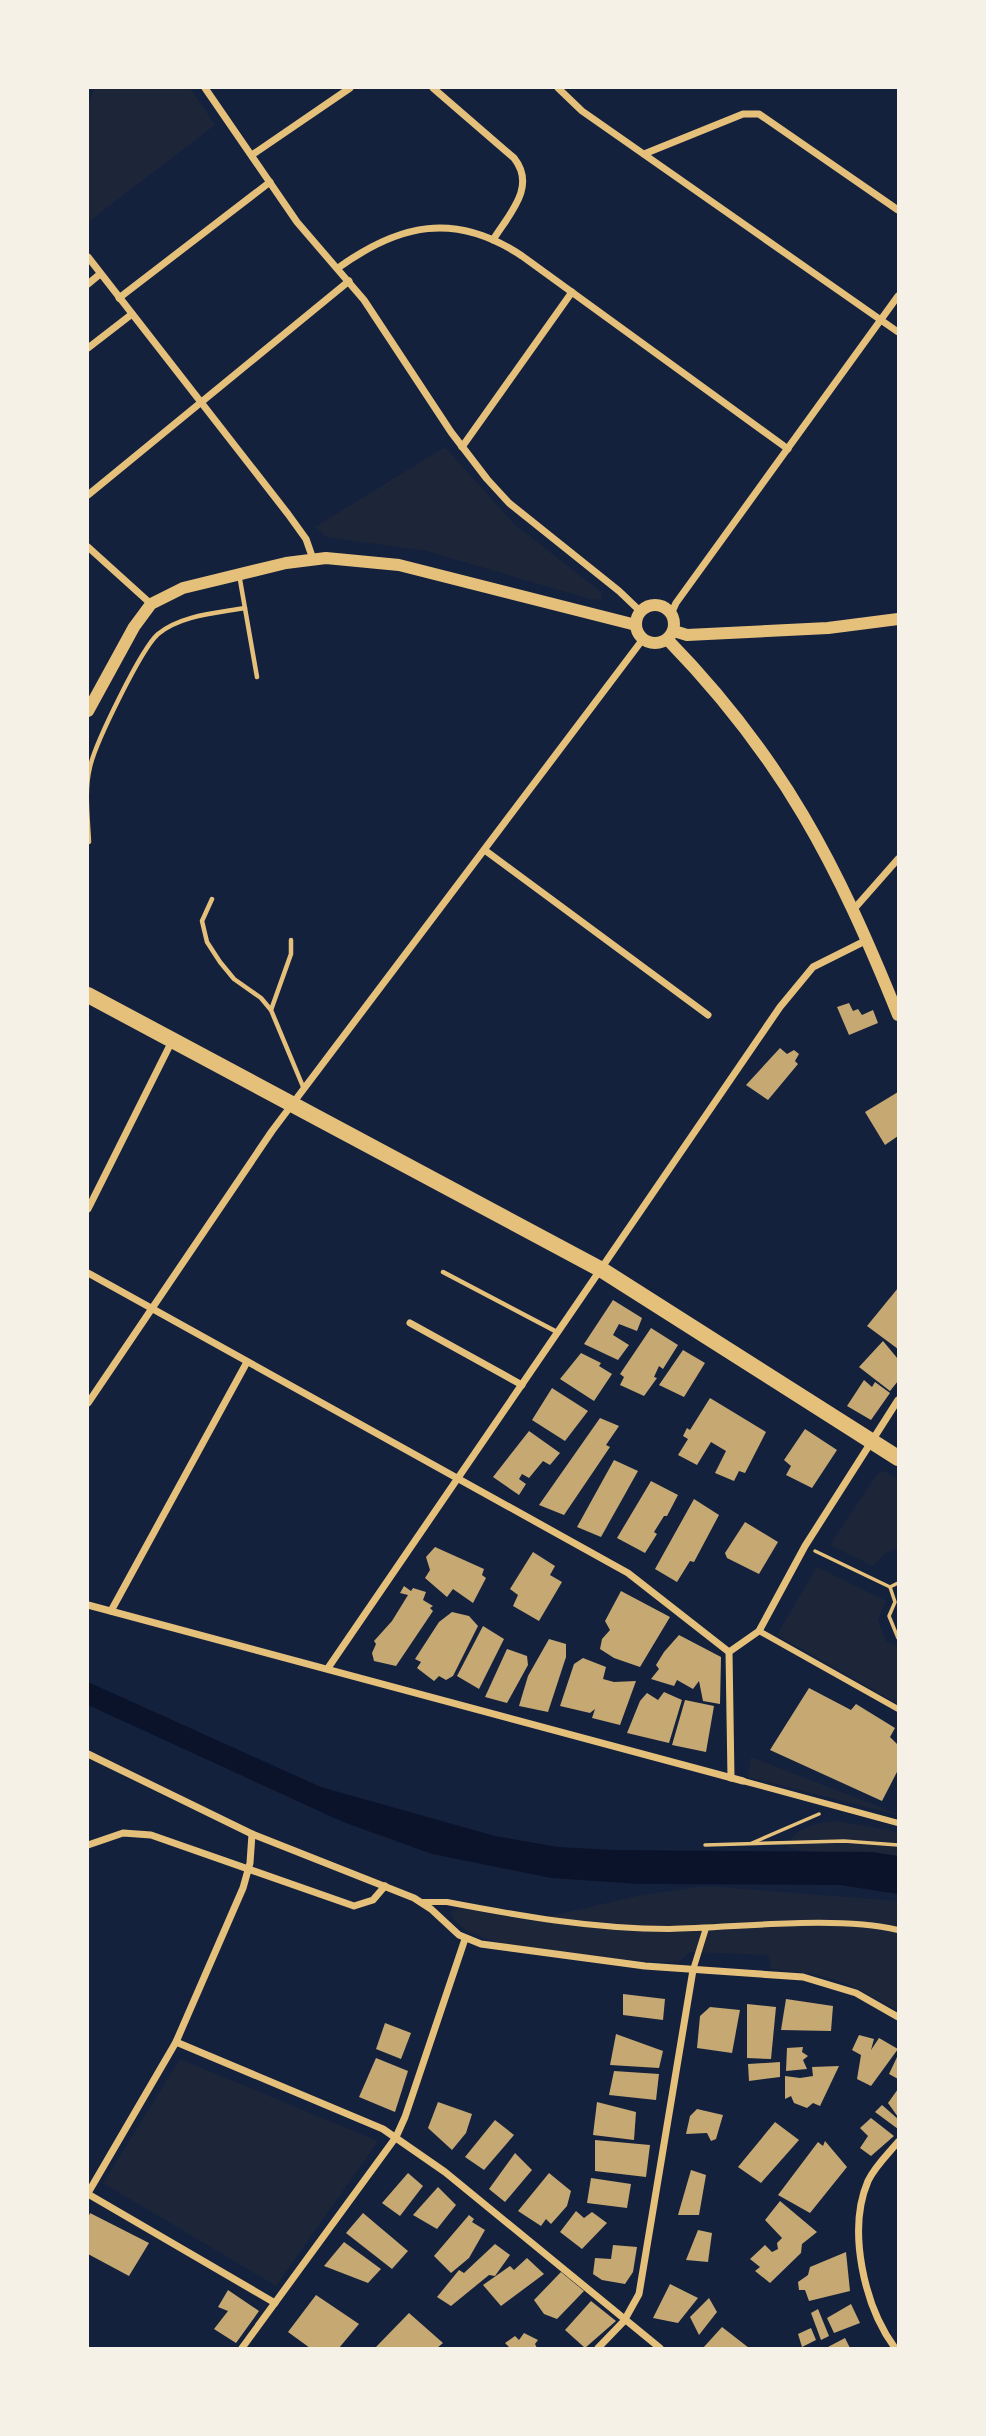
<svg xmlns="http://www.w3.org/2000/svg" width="986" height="2436" font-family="'DejaVu Sans',sans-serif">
  <rect width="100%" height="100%" fill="#14213d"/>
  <g fill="#1d2539">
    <path d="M95 88H190L215 125 88 222V104Z"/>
    <path d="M445 447 514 524 601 592 602 599 593 600 427 551 326 537 315 527Z"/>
    <path d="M884 1471 898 1479V1548L885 1553 873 1566 830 1545 877 1474Z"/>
    <path d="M817 1567 886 1601 878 1620 886 1641 898 1647V1704L777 1635Z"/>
    <path d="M751 1757 898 1814V1815L748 1777Z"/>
    <path d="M836 1821 898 1832V1856C861 1850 823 1857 787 1847 796 1826 815 1824 836 1821Z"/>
    <path d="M705 1886 898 1901V2011C847 1982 831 1974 771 1969L768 1955 690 1952 678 1963C641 1960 457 1955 451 1912L461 1908 530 1921 637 1896Z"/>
    <path d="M180 2059 378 2141 276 2286 103 2183Z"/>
  </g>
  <path fill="#0b132b" d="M88 1682 321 1787 495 1836 558 1847 614 1850 872 1852 898 1856V1894L840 1885 639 1884 551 1878 432 1854 343 1822 88 1705Z"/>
  <g fill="#c6a872">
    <path d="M849 1003 853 1011 858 1009 862 1015 873 1010 878 1023 849 1035 837 1007Z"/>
    <path d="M780 1048 787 1054 794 1050 799 1054 795 1061 798 1064 768 1100 746 1085Z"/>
    <path d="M898 1092V1136L885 1145 865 1112Z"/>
    <path d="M898 1288V1349L867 1326Z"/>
    <path d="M613 1300 642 1318 637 1331 619 1324 613 1335 629 1345 618 1360 584 1344Z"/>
    <path d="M651 1328 678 1345 663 1369 659 1366 654 1377 657 1378 644 1396 620 1385 624 1377 620 1374Z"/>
    <path d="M883 1341 898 1359V1381L890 1391 859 1367Z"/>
    <path d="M683 1350 705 1363 684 1397 659 1385Z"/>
    <path d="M581 1353 601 1363 599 1366 612 1374 594 1401 560 1379Z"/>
    <path d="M864 1380 872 1387 875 1382 890 1393 871 1420 847 1406Z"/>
    <path d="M552 1388 588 1411 565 1441 532 1420Z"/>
    <path d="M710 1398 766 1432 745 1473 739 1471 734 1481 715 1473 726 1451 711 1442 697 1465 678 1455 688 1439 683 1436 687 1428 690 1430Z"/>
    <path d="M600 1418 619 1426 606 1445 610 1447 564 1515 539 1505Z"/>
    <path d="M805 1429 837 1450 812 1488 786 1475 791 1466 784 1460Z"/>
    <path d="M529 1431 560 1453 550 1465 543 1461 529 1478 522 1474 519 1479 526 1484 519 1495 493 1477Z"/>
    <path d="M614 1460 638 1471 601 1537 577 1527Z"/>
    <path d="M651 1481 678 1495 667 1516H664L654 1532 657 1534 645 1553 617 1538Z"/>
    <path d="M694 1499 719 1515 694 1562 690 1561 677 1582 655 1569Z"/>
    <path d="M745 1522 778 1542 759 1574 727 1558 725 1553Z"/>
    <path d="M435 1547 484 1569 482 1575 486 1578 473 1603 453 1589 447 1597 425 1578 430 1570 426 1557Z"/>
    <path d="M533 1552 555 1566 550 1575 562 1582 539 1621 513 1606 518 1595 510 1589Z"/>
    <path d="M404 1586 411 1591 413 1588 426 1592 423 1600 433 1606 430 1608 433 1611 396 1666 374 1661 372 1653 376 1644 374 1641 392 1621 408 1595 400 1593Z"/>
    <path d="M621 1591 670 1617 640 1667 614 1658 600 1649 602 1639 610 1630 605 1621Z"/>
    <path d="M452 1612 469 1616 478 1626 453 1676 446 1680 439 1676 434 1681 417 1668 421 1662 415 1659 439 1622Z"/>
    <path d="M483 1626 504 1639 479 1689 457 1676Z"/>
    <path d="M679 1635 721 1657 720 1704 703 1701 699 1681 693 1689 677 1680 674 1686 651 1679 659 1669 656 1665 664 1652Z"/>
    <path d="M549 1639 566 1644V1657L548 1712 519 1706 528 1676Z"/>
    <path d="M507 1649 527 1656 528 1665 507 1703 485 1697Z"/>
    <path d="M583 1658 606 1667 603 1679 614 1682 636 1681 620 1725 592 1718 595 1709 590 1713 560 1706 574 1664Z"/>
    <path d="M809 1688 851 1710 856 1704 895 1728 890 1737 898 1745V1770L882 1801 770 1750Z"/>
    <path d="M664 1692 682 1700 669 1743 627 1733 640 1701 647 1693 658 1700Z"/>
    <path d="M685 1700 714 1706 706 1752 672 1745Z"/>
    <path d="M623 1994 665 1999 663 2020 623 2015Z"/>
    <path d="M786 1999 833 2006 831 2031 781 2030Z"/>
    <path d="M747 2004 776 2007 771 2059 747 2058Z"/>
    <path d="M710 2007 740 2010 732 2053 697 2048 700 2016Z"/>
    <path d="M385 2023 411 2033 401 2059 376 2049Z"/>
    <path d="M616 2034 663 2051 659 2068 610 2065Z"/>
    <path d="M859 2035 874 2039 871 2050 879 2038 898 2049 871 2086 857 2079 861 2055 852 2050Z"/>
    <path d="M803 2047 802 2052 808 2056 803 2060 807 2069 786 2071 787 2048Z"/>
    <path d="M898 2055V2079L889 2074Z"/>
    <path d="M376 2058 408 2071 395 2112 359 2097Z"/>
    <path d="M780 2062V2077L749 2081 748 2064Z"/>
    <path d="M839 2066 820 2106 813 2103 807 2108 794 2103 791 2096 785 2099V2076L800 2078 813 2076 812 2067Z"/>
    <path d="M614 2071 659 2074 656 2100 609 2095Z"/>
    <path d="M898 2089V2117L888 2103Z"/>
    <path d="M438 2102 472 2114 466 2133 452 2150 428 2128Z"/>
    <path d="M597 2102 636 2112 634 2140 593 2135Z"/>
    <path d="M882 2105 898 2119V2129L875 2112Z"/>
    <path d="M697 2109 723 2115 716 2139 711 2141 707 2133 686 2134 690 2116Z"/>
    <path d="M871 2118 894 2136 871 2156 860 2148 868 2136 860 2128Z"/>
    <path d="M495 2120 514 2135 484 2170 465 2157Z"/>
    <path d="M775 2122 799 2140 761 2183 738 2167Z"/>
    <path d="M595 2140 650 2145 646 2177 595 2171Z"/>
    <path d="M825 2141 847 2167 810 2213 778 2195 818 2142 823 2146Z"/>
    <path d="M515 2153 532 2170 505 2202 489 2189Z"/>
    <path d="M691 2170 706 2175 699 2215H678Z"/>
    <path d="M408 2173 423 2186 400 2216 382 2203Z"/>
    <path d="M549 2173 571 2191 567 2206 551 2224 546 2219 541 2226 518 2211Z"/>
    <path d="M591 2178 631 2184 627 2208 587 2203Z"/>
    <path d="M438 2187 456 2205 437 2229 413 2215Z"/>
    <path d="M780 2201 817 2232 802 2244 801 2253 770 2283 755 2271 760 2267 750 2259 765 2245 772 2252 778 2249 777 2243 782 2238 765 2220Z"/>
    <path d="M576 2211 584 2218 592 2212 607 2223 582 2249 560 2232Z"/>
    <path d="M90 2213 149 2243 129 2276 88 2254V2218Z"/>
    <path d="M363 2213 408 2251 392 2269 346 2233Z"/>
    <path d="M469 2215 474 2219 472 2222 485 2230 469 2258 451 2273 434 2256Z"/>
    <path d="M698 2230 712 2233 708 2262 686 2260Z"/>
    <path d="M344 2242 381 2269 368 2283 324 2266Z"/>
    <path d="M495 2244 510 2255 495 2276 489 2275 451 2306 437 2297 459 2270 464 2273Z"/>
    <path d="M613 2245 637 2247 633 2272 625 2284 602 2280 593 2274 595 2258 611 2259Z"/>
    <path d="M846 2252 850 2291 809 2301 805 2290H799L798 2282 808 2275 810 2267Z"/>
    <path d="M527 2258 544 2274 501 2306 483 2285 510 2266 514 2270Z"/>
    <path d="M561 2272 584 2291 557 2319 544 2314 534 2300Z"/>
    <path d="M670 2284 698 2298 678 2323 653 2318Z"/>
    <path d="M228 2290 259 2311 236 2343 214 2329 228 2311 218 2307Z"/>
    <path d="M316 2295 359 2324 339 2348H310L288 2332Z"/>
    <path d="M709 2298 717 2312 699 2335 690 2317Z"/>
    <path d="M591 2301 616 2321 585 2348 565 2330Z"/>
    <path d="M851 2304 860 2323 834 2333 827 2318Z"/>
    <path d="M818 2309 829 2336 821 2340 811 2313Z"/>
    <path d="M409 2313 443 2343 437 2348H375Z"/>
    <path d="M722 2327 749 2348H703Z"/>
    <path d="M811 2328 816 2340 802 2347 798 2334Z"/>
    <path d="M524 2333 538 2340 535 2344 537 2348H510L505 2343 515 2336 519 2340Z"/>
    <path d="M845 2338 850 2348H826Z"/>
  </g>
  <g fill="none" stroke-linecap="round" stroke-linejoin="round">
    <g stroke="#e5c07b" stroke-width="3.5">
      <path d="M815 1551 890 1587 898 1583"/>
      <path d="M890 1587 895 1602 889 1616 898 1638"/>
      <path d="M752 1843 819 1814"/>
      <path d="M705 1845 844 1841 898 1845"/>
    </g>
    <g stroke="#e5c07b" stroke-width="4.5">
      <path d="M239 574 257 677"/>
      <path d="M89 842C88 818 84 791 90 767 95 744 141 649 158 634 181 615 217 613 245 608"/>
      <path d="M212 899 202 921 207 942 220 962 234 979 261 998 271 1010 304 1089"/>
      <path d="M271 1010 291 954V940"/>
      <path d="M443 1272 557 1332"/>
    </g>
    <g stroke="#e5c07b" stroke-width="6">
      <path d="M759 1631 898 1709"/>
      <path d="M743 1781 898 1823"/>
      <path d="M421 1902H447C520 1916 594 1929 669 1929 739 1928 832 1915 898 1930"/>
      <path d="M693 1970 706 1928"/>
    </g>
    <g stroke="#e5c07b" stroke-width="7">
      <path d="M205 88 297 222 364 300 451 432 487 479 509 503 619 591 641 612"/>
      <path d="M433 88 514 158C537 187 509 214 493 240"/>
      <path d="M558 88 582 111 898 332"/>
      <path d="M644 154 743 114H759L898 210"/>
      <path d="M252 155 350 88"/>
      <path d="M88 257 288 514 306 539 313 559"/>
      <path d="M338 268C399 224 455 211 522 256L788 449"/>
      <path d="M88 284 100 274"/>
      <path d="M119 298 270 182"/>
      <path d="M88 348 132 314"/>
      <path d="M462 447 572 292"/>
      <path d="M88 495 349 281"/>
      <path d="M88 547 151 604"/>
      <path d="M671 614 676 603 898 296"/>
      <path d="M486 851 708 1015"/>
      <path d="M854 909 898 859"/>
      <path d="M88 1209 172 1041"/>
      <path d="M88 1273 628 1573 729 1652"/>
      <path d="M410 1323 522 1385"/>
      <path d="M88 1403 272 1131 643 639"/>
      <path d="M88 1605 743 1781"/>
      <path d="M111 1611 247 1362"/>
      <path d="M328 1668 780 1007 813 967 867 940"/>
      <path d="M88 1754 252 1834 414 1898 431 1909 459 1935 481 1944 645 1966 803 1977 856 1993 898 2017"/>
      <path d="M731 1778 729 1652 759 1631 805 1546 898 1400"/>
      <path d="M88 1845 123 1833 151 1835 354 1906 373 1900 385 1886"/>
      <path d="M176 2042 383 2129 445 2172 660 2348"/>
      <path d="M88 2193 176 2042 243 1888 250 1863 252 1834"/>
      <path d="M88 2194 275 2303"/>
      <path d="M242 2348 396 2137 405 2117 465 1939"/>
      <path d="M598 2348 624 2321 639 2294 693 1970"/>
      <path d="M895 2348C864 2306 847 2230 868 2181 875 2166 888 2154 898 2142"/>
    </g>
    <g stroke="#e5c07b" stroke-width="12">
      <circle cx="655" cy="624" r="19"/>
      <path d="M674 631 687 635 828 628 898 619"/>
      <path d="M667 639C783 758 837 864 898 1015"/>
      <path d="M88 711 134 627 151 604 183 588 286 563 326 558 399 565 636 625"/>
    </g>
    <path stroke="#e5c07b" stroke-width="16" d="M88 995 602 1270 898 1458"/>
  </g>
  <rect width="986" height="2436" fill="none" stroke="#f6f1e7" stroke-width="178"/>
</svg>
